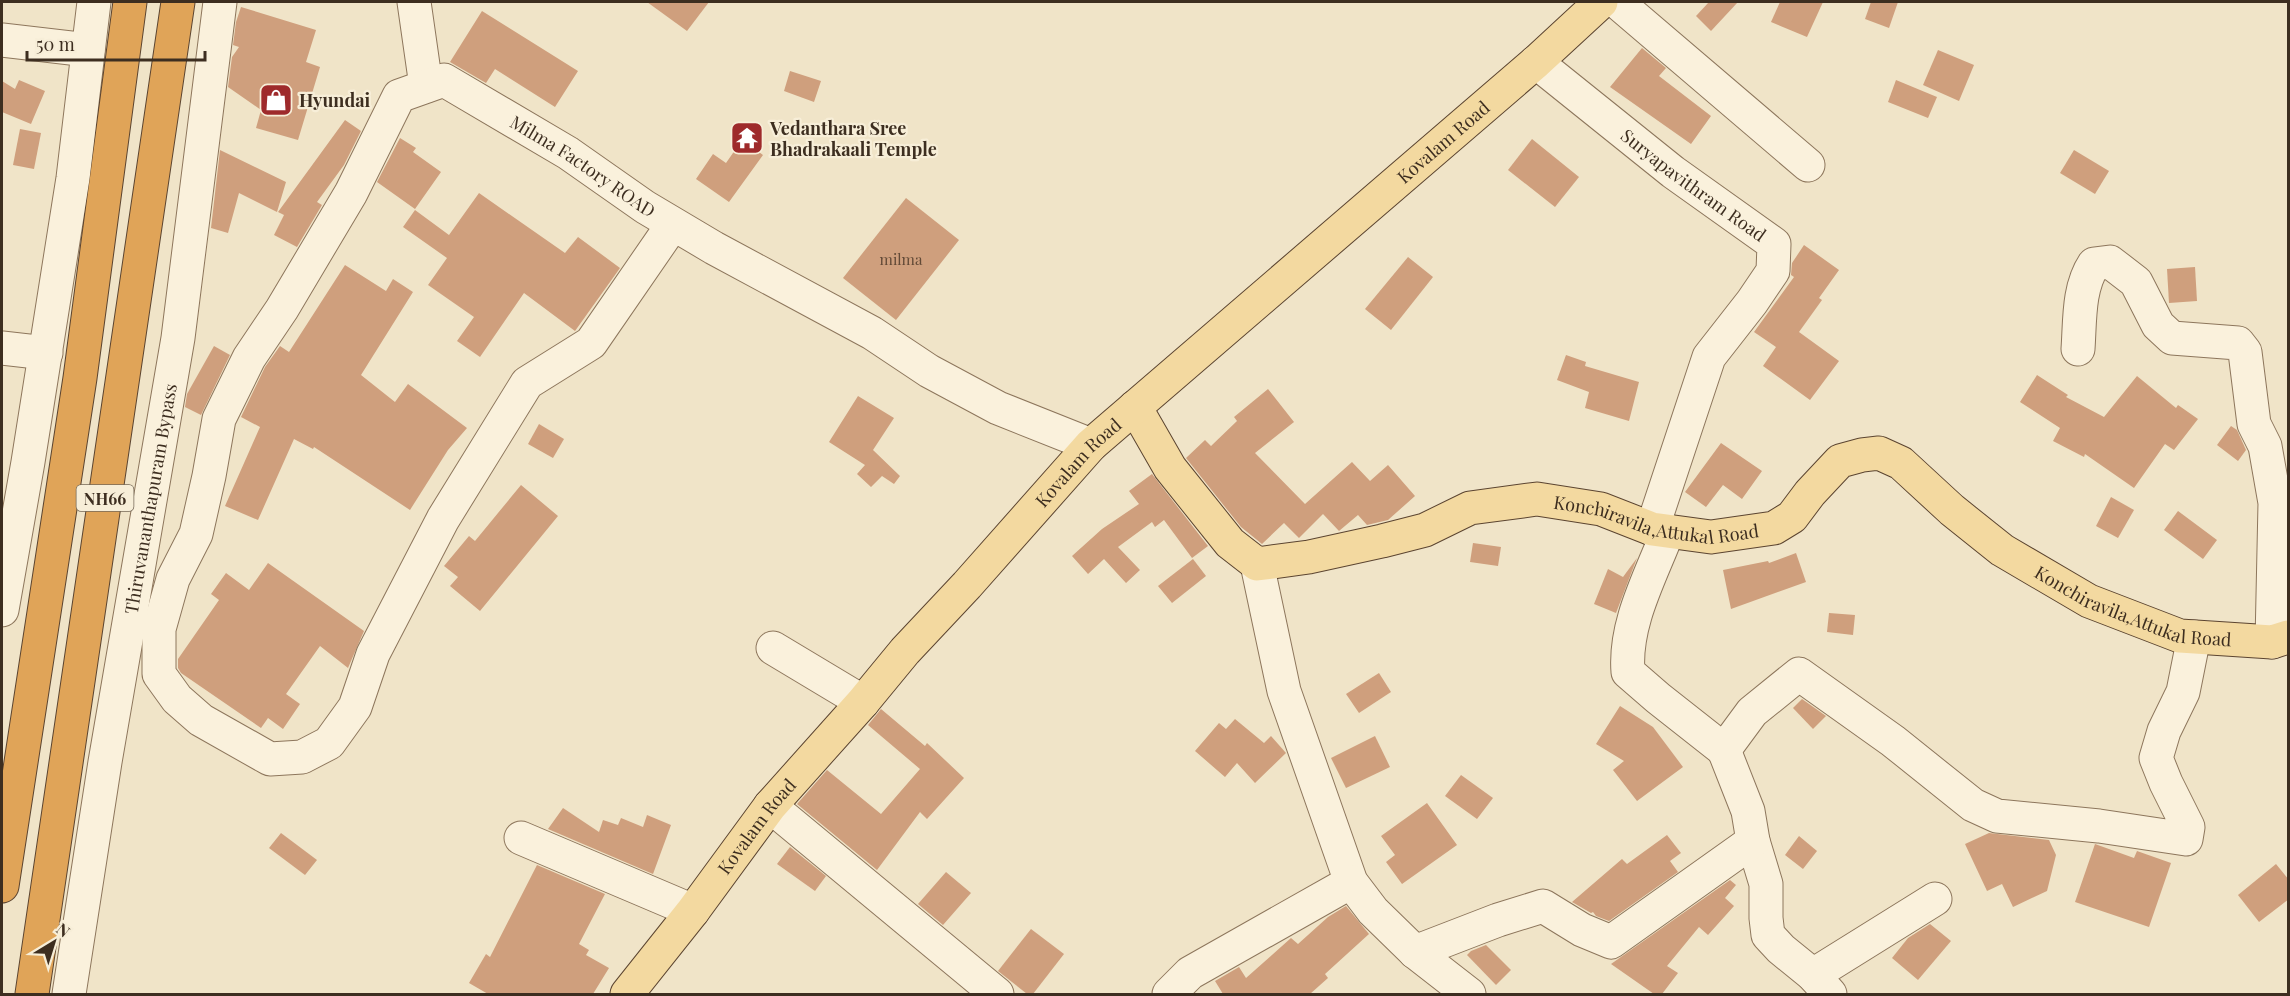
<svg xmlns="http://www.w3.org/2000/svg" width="2290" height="996" font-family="'Playfair Display',serif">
  <rect width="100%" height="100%" fill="#f0e4c8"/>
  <g fill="#cf9f7d">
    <path d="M647 2H709L687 31Z"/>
    <path d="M1709 2H1738L1711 31 1696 16Z"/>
    <path d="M1780 2H1823L1807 37 1771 22Z"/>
    <path d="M1871 2H1898L1889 28 1865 19Z"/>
    <path d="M241 7 316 30 306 62 320 67 298 140 256 128 261 110 228 87 232 57 239 47 233 45 236 22Z"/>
    <path d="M482 11 578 71 555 107 495 69 486 83 450 62Z"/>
    <path d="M1642 48 1666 68 1659 76 1711 116 1691 144 1610 87Z"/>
    <path d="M1938 50 1974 65 1959 101 1923 85Z"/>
    <path d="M790 71 821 81 814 102 784 91Z"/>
    <path d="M19 80 45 91 31 124 2 112V81L15 89Z"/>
    <path d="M1896 80 1937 97 1928 118 1888 102Z"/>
    <path d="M345 120 361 131 344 165 317 202 322 205 297 247 274 235 284 215 278 212Z"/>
    <path d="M20 129 41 133 34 169 13 165Z"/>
    <path d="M400 138 416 148 413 152 441 172 415 209 377 182Z"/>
    <path d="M1532 139 1579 177 1555 207 1508 170Z"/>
    <path d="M742 140 763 155 729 202 696 179 713 154 726 163Z"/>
    <path d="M220 150 286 182 277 212 239 193 228 233 211 228Z"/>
    <path d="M2074 150 2109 171 2095 194 2060 173Z"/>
    <path d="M479 193 565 253 578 237 620 268 575 331 524 293 480 357 457 341 474 317 428 285 447 258 403 227 415 210 449 235Z"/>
    <path d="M906 198 959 240 896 320 843 278Z"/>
    <path d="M1804 245 1839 270 1819 298 1822 300 1799 332 1839 361 1810 400 1763 366 1776 347 1754 332 1794 277 1791 275 1792 263Z"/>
    <path d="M1408 257 1433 277 1391 330 1365 309Z"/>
    <path d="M345 265 386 291 393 279 413 292 361 375 395 402 408 384 467 428 448 450 410 510 314 447 313 449 294 439 258 520 225 506 260 427 241 417 265 367 280 346 289 352Z"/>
    <path d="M2195 267 2197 301 2169 303 2167 269Z"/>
    <path d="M214 346 230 355 201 415 185 407 187 394Z"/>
    <path d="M1566 355 1586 362 1585 366 1639 382 1629 421 1585 408 1589 392 1557 380Z"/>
    <path d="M2037 375 2068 395 2066 397 2104 417 2137 376 2176 408 2178 405 2198 419 2174 450 2165 444 2134 488 2085 454 2084 457 2053 441 2060 428 2020 402Z"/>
    <path d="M1268 389 1294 422 1255 453 1305 504 1352 462 1370 481 1388 465 1415 496 1388 520 1367 525 1358 515 1339 531 1323 514 1299 538 1284 523 1262 544 1241 527 1186 458 1205 440 1211 446 1237 421 1234 417Z"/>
    <path d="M858 396 894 418 873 450 900 476 894 484 882 476 871 487 857 474 865 465 829 442Z"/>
    <path d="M539 424 564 439 553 458 528 444Z"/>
    <path d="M2231 426 2237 430 2246 450 2238 461 2217 445Z"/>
    <path d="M1721 443 1762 471 1742 499 1723 485 1706 507 1685 492Z"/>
    <path d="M1152 474 1208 546 1192 558 1164 520 1155 527 1152 522 1118 547 1140 570 1126 583 1104 559 1088 574 1072 556 1102 529 1139 504 1129 491Z"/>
    <path d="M521 485 558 516 480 611 450 586 458 577 444 566 469 536 475 541Z"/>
    <path d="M2111 497 2134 510 2118 538 2096 526Z"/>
    <path d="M2178 511 2217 540 2203 559 2164 530Z"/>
    <path d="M1473 543 1501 547 1498 566 1470 562Z"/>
    <path d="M1796 553 1806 582 1731 609 1723 570 1768 561 1769 563Z"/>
    <path d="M1637 558 1616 613 1594 604 1608 569 1623 577Z"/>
    <path d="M1193 559 1206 576 1172 603 1158 586Z"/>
    <path d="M268 563 364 631 348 668 320 646 286 694 300 704 283 729 268 718 261 728 181 673 178 668V659L219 600 211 594 226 573 249 590Z"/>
    <path d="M1829 613 1855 615 1853 635 1827 632Z"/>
    <path d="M1379 673 1391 692 1359 713 1346 694Z"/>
    <path d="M1802 699 1826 716 1813 729 1793 708Z"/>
    <path d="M1620 706 1653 727 1683 767 1637 801 1613 770 1624 761 1596 744Z"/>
    <path d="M881 709 925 746 927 743 964 778 927 819 920 812 877 870 797 804 827 770 881 814 920 769 868 725Z"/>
    <path d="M1235 719 1264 743 1271 736 1286 753 1255 783 1237 763 1225 777 1195 751 1219 723 1226 729Z"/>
    <path d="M1375 736 1390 767 1346 788 1331 758Z"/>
    <path d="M1461 775 1493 798 1477 819 1445 796Z"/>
    <path d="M1427 803 1457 845 1402 884 1386 862 1395 855 1381 836Z"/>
    <path d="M563 808 599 832 603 820 618 825 621 818 643 827 647 815 671 825 653 874 548 829Z"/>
    <path d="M281 833 317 860 305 875 269 848Z"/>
    <path d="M1989 833 2049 840 2056 855 2047 891 2013 907 2002 884 1987 891 1965 844Z"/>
    <path d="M1667 835 1681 853 1670 861 1678 872 1609 921 1596 916 1593 912 1591 913 1572 902 1622 859 1627 864Z"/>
    <path d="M1799 836 1817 851 1803 869 1785 855Z"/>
    <path d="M2095 844 2134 858 2137 851 2171 863 2149 927 2075 902Z"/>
    <path d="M790 847 826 876 815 891 777 864Z"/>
    <path d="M2276 864 2289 880V899L2259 922 2238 895Z"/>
    <path d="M537 865 605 894 579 944 589 950 586 955 609 968 593 994H488L469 983 486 954 490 957Z"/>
    <path d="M946 872 971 893 943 925 918 904Z"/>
    <path d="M1730 880 1736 885 1725 898 1734 906 1708 935 1699 927 1667 966 1678 973 1662 994H1654L1611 964Z"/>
    <path d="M1346 906 1369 934 1325 974 1328 978 1310 994H1223L1215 981 1239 967 1246 978 1291 938 1298 944 1328 917Z"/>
    <path d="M1930 924 1951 941 1918 980 1892 958 1908 938Z"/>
    <path d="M1031 929 1064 954 1033 994H1027L998 971Z"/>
    <path d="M1486 945 1511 970 1496 985 1467 955 1471 951Z"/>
  </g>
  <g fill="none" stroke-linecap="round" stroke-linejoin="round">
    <g stroke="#8d765c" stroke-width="35">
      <g id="minor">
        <path d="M414 2 426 86"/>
        <path d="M1617 2 1808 165"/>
        <path d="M2 40 88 50"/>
        <path id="s1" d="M1536 62 1673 172 1774 244 1773 271 1752 302 1709 357 1652 529"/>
        <path id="s2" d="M673 224 591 343 527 383 443 519 373 654 355 707 329 743 302 757 270 759 201 720 177 699 159 674V629L173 579 196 534 209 476 219 419 249 358 282 309 351 193 399 96 444 80 568 153 645 207 714 248 872 333 929 371 998 408 1091 445"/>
        <path d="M2 348 46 353"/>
        <path d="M2078 349C2080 321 2078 288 2094 264L2110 262 2136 282 2158 325 2172 338 2238 343 2245 352 2254 424 2265 446 2275 503 2272 642"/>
        <path d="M1668 531C1651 576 1624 623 1628 672L1658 698 1724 750 1752 712 1799 674 1893 741 1973 805 1997 816 2099 826 2186 839 2188 827 2166 783 2156 758 2164 731 2183 692 2194 637"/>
        <path d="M1257 564 1284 691 1351 882 1373 911 1415 952 1469 994"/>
        <path d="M2 610 28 462 73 178 94 2"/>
        <path d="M773 648 863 702"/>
        <path d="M770 806 997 994"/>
        <path d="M521 838 693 911"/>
        <path d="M1753 841 1766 884V918L1768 935 1781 949 1813 975 1830 994"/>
        <path d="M1415 952 1498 920 1543 906 1582 930 1611 942 1753 841 1748 811 1724 750"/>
        <path d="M1813 975 1935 899"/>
        <path id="s3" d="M69 994 105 762 178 338 220 2"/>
        <path d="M1169 994 1190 973 1351 882"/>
      </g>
    </g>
    <g stroke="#5b4430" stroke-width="35">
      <g id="major">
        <path id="s4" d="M1135 407 1170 468 1230 543 1257 564 1309 557 1382 541 1425 530 1470 508 1537 499 1601 509 1652 529 1711 537 1774 528 1792 517 1810 493 1840 461 1862 455 1879 453 1901 463 1952 510 2002 550 2089 601 2180 636 2272 642 2288 637"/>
        <path id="s5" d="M627 994 693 911 770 806 863 702 905 651 967 585 1091 445 1536 62 1601 2"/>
      </g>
    </g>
    <g stroke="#5b4430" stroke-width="35">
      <g id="highway">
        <path d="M2 886 80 378 130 2"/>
        <path d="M32 994 178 2"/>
      </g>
    </g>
    <use href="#minor" stroke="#faf1dc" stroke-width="33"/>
    <use href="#major" stroke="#f3d9a0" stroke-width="33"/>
    <use href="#highway" stroke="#e0a458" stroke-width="33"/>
  </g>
  <defs>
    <g id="shop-square" transform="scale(1.725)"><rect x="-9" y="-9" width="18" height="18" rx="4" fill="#9e2a2b" stroke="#f7eed8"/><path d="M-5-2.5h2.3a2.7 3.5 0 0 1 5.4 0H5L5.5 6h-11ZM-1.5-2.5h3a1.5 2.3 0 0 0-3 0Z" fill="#fff"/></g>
    <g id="temple-square" transform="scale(1.725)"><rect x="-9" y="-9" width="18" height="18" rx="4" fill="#9e2a2b" stroke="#f7eed8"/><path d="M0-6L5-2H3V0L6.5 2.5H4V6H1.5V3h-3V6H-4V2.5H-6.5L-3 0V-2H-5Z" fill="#fff"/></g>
  </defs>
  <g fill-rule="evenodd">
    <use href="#shop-square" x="276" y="100"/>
    <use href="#temple-square" x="747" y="138"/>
  </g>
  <g text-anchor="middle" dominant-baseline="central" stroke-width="4.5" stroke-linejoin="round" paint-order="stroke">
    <g font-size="15" fill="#624a37">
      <text x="901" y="259">milma</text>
    </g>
    <rect fill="#f7eed8" stroke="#756857" stroke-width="1.5" x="76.5" y="485" width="57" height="26" rx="4.5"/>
    <g font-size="16" font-weight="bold" fill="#3d2e20">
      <text x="105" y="498">NH66</text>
    </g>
    <g font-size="18" font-weight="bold" fill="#3d2e20" stroke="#f7eed8" text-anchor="start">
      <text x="299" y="100">Hyundai</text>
      <text x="770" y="128">Vedanthara Sree<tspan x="770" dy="21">Bhadrakaali Temple</tspan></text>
    </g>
    <g font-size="18" fill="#3d2e20" stroke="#f7eed8">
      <text stroke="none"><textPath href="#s5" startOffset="1184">Kovalam Road</textPath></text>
      <text stroke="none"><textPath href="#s2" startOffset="1683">Milma Factory ROAD</textPath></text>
      <text stroke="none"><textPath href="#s1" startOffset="200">Suryapavithram Road</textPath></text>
      <text stroke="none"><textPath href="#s5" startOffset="698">Kovalam Road</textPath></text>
      <text stroke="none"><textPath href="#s3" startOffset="502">Thiruvananthapuram Bypass</textPath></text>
      <text stroke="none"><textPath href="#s4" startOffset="612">Konchiravila,Attukal Road</textPath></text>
      <text stroke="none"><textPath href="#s4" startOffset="1170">Konchiravila,Attukal Road</textPath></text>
      <text stroke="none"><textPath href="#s5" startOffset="212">Kovalam Road</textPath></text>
    </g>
  </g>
  <rect width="2290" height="996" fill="none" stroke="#3d2e20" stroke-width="6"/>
  <g transform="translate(54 942) rotate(38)" stroke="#f7eed8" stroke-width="4.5" paint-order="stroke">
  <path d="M0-4.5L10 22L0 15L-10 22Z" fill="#3d2e20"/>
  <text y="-9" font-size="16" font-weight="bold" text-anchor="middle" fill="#3d2e20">N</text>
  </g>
  <path d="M27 51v9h178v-9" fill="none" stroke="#3d2e20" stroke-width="3"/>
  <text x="36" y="51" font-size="18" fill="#3d2e20" stroke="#f7eed8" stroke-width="4.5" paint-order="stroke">50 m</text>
</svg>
